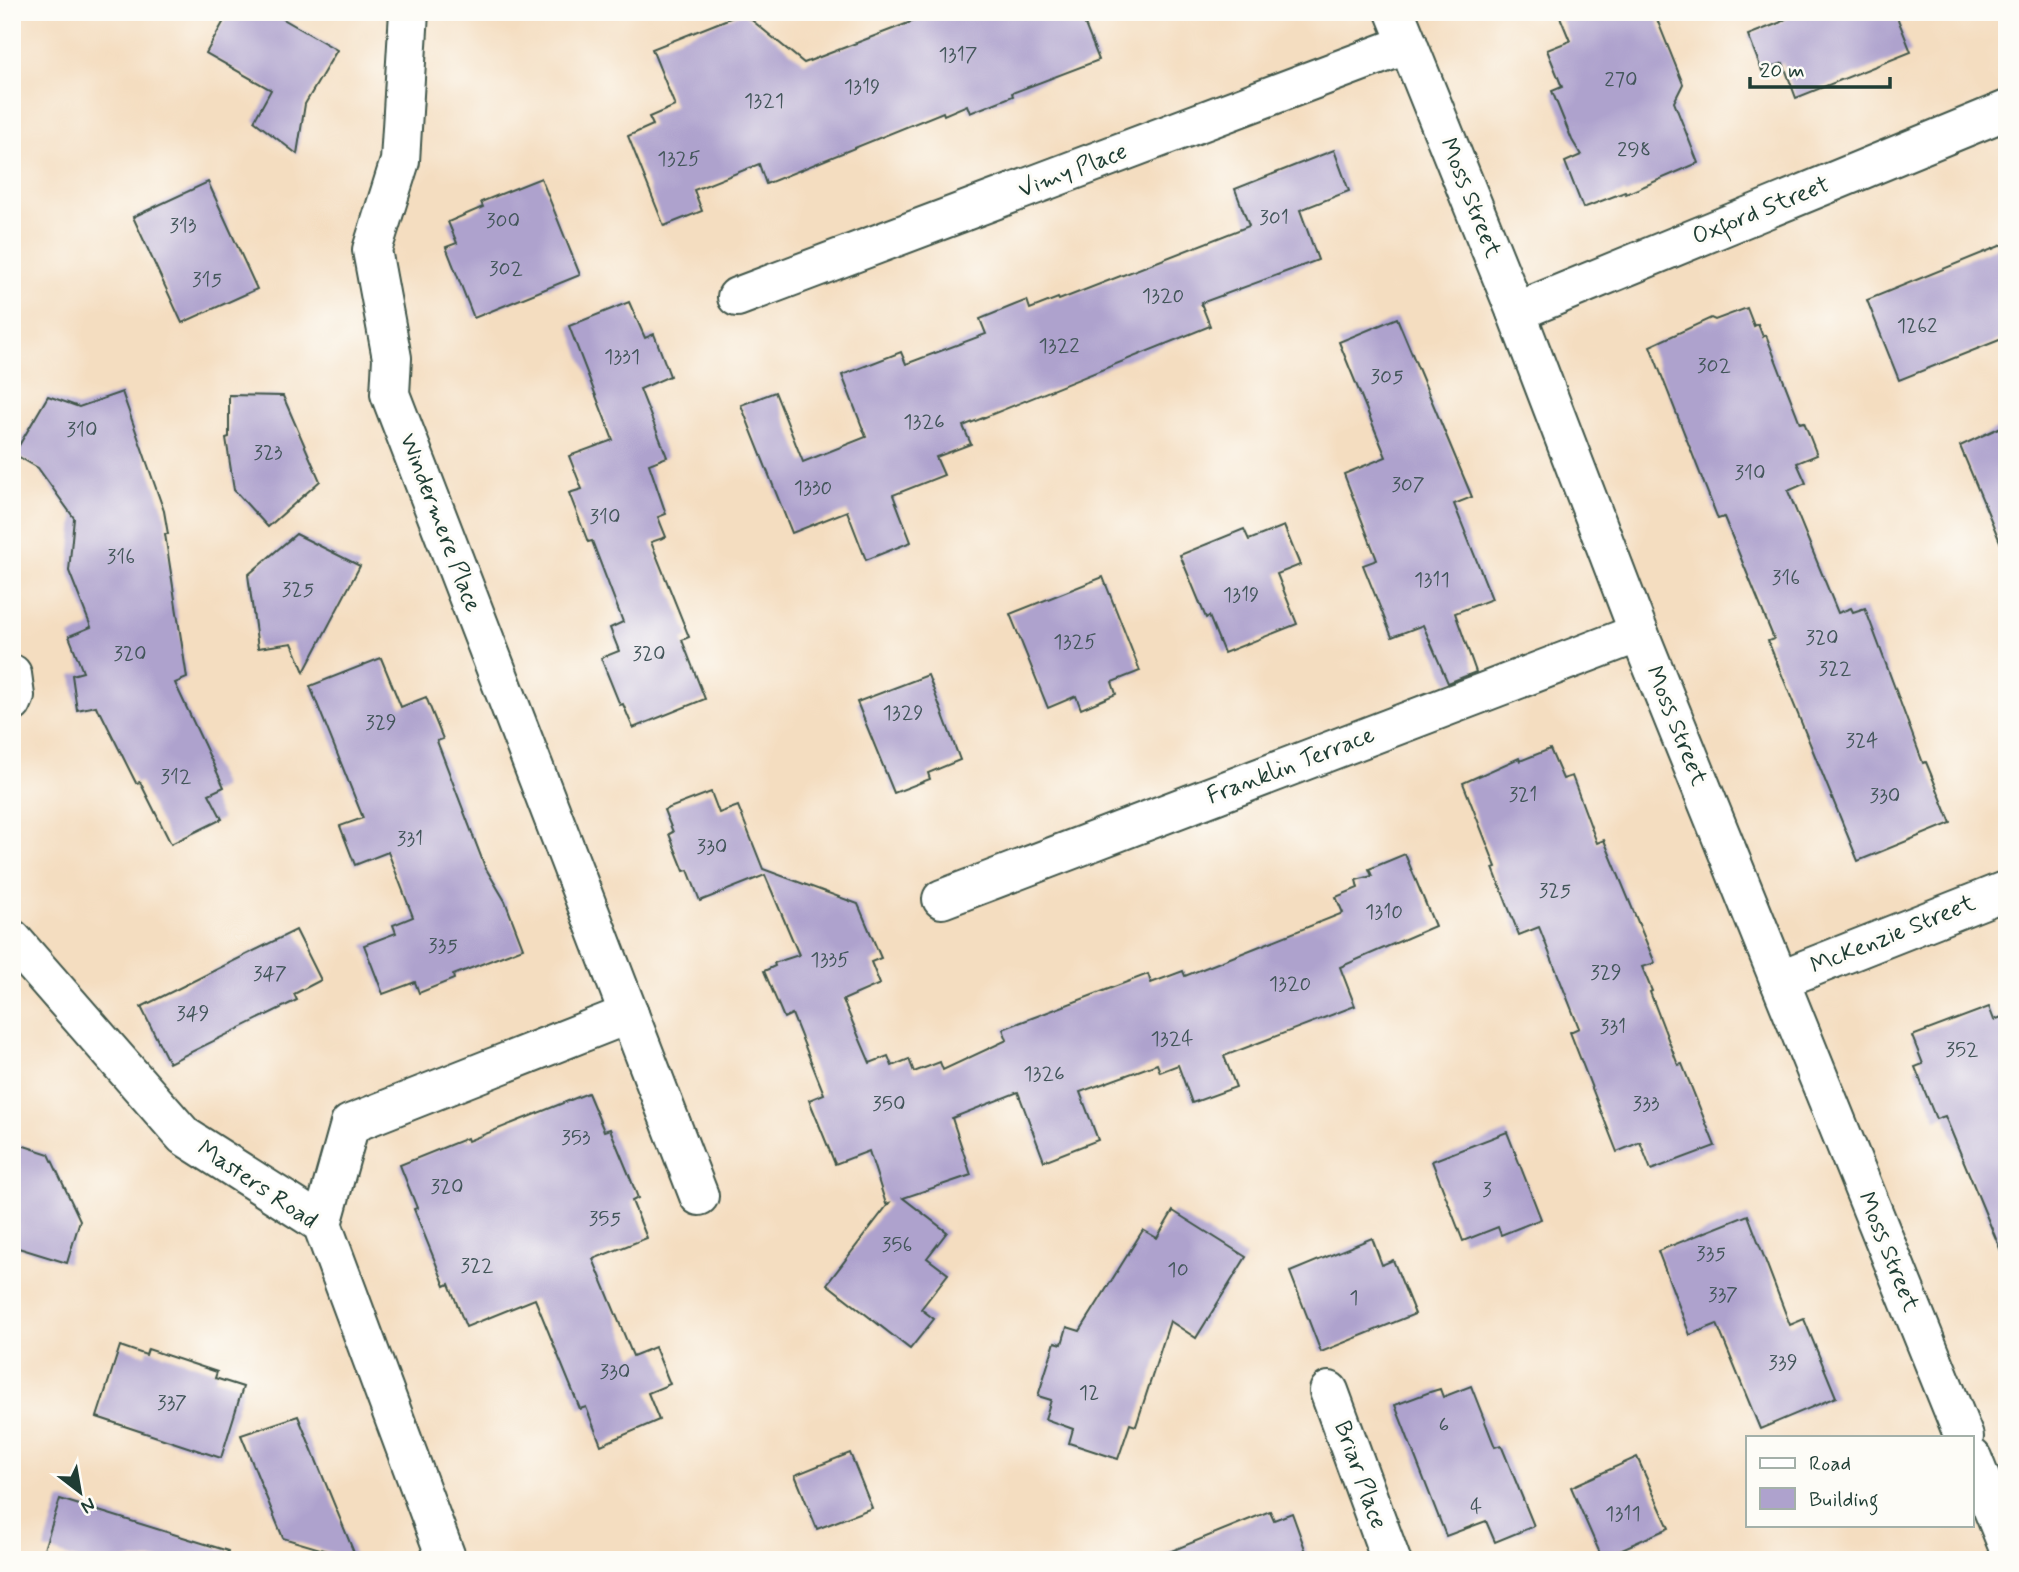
<svg xmlns="http://www.w3.org/2000/svg" width="2019" height="1572" font-family="Mynerve,sans-serif">
  <rect width="100%" height="100%" fill="#fdfcf7"/>
  <filter id="ink" filterUnits="userSpaceOnUse"><feTurbulence type="fractalNoise" baseFrequency=".0143" numOctaves="2"/><feDisplacementMap in="SourceGraphic" scale="14" xChannelSelector="R" yChannelSelector="G"/><feConvolveMatrix kernelMatrix="1 2 1 2 8 2 1 2 1" color-interpolation-filters="sRGB"/></filter>
  <filter id="wash" filterUnits="userSpaceOnUse"><feTurbulence type="fractalNoise" baseFrequency=".00686" numOctaves="4" result="noise"/><feDisplacementMap in="SourceGraphic" scale="28" xChannelSelector="R" yChannelSelector="G"/><feGaussianBlur stdDeviation="1.57" result="paint"/><feColorMatrix in="noise" values="0 0 0 0 0 0 0 0 0 0 0 0 0 0 0 0 0 1.4 0 .05"/><feComposite in="paint" operator="in"/></filter>
  <g filter="url(#wash)">
    <rect width="100%" height="100%" fill="#f4ddc0"/>
    <g id="blocks">
      <g fill="#aea2cd">
        <path d="M229 12H271L337 50 305 104 297 154 254 121 271 90 206 53Z"/>
        <path d="M937 12H1080L1099 60 1012 93 1013 96 970 113 967 105 944 115 943 112 766 184 759 164 694 190 702 211 664 226 628 136 653 125 649 117 675 106 652 49 743 13 804 63Z"/>
        <path d="M1558 12H1654L1683 84 1674 102 1698 163 1626 194 1625 192 1583 208 1565 162 1581 155 1572 140 1552 91 1562 87 1547 50 1570 41Z"/>
        <path d="M1797 12H1895L1911 52 1796 98 1783 63 1762 71 1748 35 1779 23Z"/>
        <path d="M1334 150 1349 191 1300 210 1318 260 1201 303 1210 326 963 426 971 444 936 457 944 475 893 495 911 542 866 560 847 511 792 533 741 405 775 392 803 462 866 437 842 375 901 352 906 364 986 334 980 319 1027 300 1030 309 1058 298 1059 300 1249 226 1235 189Z"/>
        <path d="M541 178 580 275 474 318 446 247 457 243 448 222 483 207 481 202Z"/>
        <path d="M208 182 257 289 182 323 133 217Z"/>
        <path d="M2007 243V337L1899 380 1867 300Z"/>
        <path d="M629 302 645 338 654 334 670 376 640 389 667 457 649 464 666 514 658 517 666 537 651 542 689 637 682 640 705 699 633 728 623 704 620 705 601 658 619 651 610 628 623 622 592 541 588 542 569 493 582 489 569 456 613 440 569 326Z"/>
        <path d="M1747 308 1754 326 1758 324 1763 337 1766 335 1800 423 1804 422 1817 455 1797 463 1806 483 1788 491 1838 613 1851 608 1853 612 1865 608 1923 763 1926 762 1951 823 1858 861 1768 641 1774 639 1724 517 1718 519 1650 346 1711 318 1715 320Z"/>
        <path d="M1397 318 1472 497 1454 504 1492 599 1455 613 1476 672 1448 683 1423 625 1392 637 1363 565 1377 560 1344 474 1386 457 1339 342Z"/>
        <path d="M122 392 164 511 168 534H165L187 678 175 683 224 787 209 794 222 819 171 844 140 782 136 783 101 713H99L96 706 77 710 72 675 83 672 69 636 91 627 69 571 74 518 38 468 14 454 48 396 79 407Z"/>
        <path d="M229 395 283 396 320 481 268 527 234 490 226 438 229 437Z"/>
        <path d="M2007 424V556H2006L1960 446Z"/>
        <path d="M1284 526 1300 565 1277 574 1297 624 1224 653 1209 616 1206 618 1180 555 1244 529 1249 540Z"/>
        <path d="M296 534 360 566 304 672 292 643 258 648 248 575Z"/>
        <path d="M1103 577 1140 671 1112 682 1116 694 1081 709 1076 696 1048 708 1010 614Z"/>
        <path d="M381 658 401 707 426 697 443 739 437 741 485 867 505 901 523 948 453 975 454 979 419 993 415 982 383 994 364 945 396 933 393 925 413 917 388 852 355 865 340 826 363 818 310 686Z"/>
        <path d="M928 675 960 760 928 773 930 779 894 793 857 702Z"/>
        <path d="M1550 749 1563 779 1572 776 1597 843 1604 840 1655 963 1642 967 1652 991 1650 992 1678 1065 1682 1064 1715 1146 1651 1170 1640 1142 1617 1152 1570 1032 1579 1028 1539 927 1519 935 1493 868 1496 867 1463 783 1519 758 1520 761Z"/>
        <path d="M711 792 719 813 738 806 763 869 858 904 881 958 871 962 880 984 843 1000 870 1063 888 1056 892 1066 909 1059 914 1072 940 1062 943 1070 1007 1040 1003 1029 1148 974 1151 983 1183 971 1185 976 1343 913 1336 897 1358 888 1356 880 1372 876 1369 869 1405 854 1435 926 1340 967 1355 1006 1224 1056 1236 1087 1192 1103 1178 1065 1160 1072 1157 1064 1080 1092 1098 1140 1044 1161 1018 1092 952 1118 971 1175 903 1198 947 1232 927 1258 948 1274 921 1309 934 1319 910 1349 827 1284 889 1203 886 1204 869 1151 835 1164 809 1100 824 1094 792 1014 784 1018 764 971 775 966 774 963 799 955 765 875 700 901 688 870 684 871 669 834 673 832 664 810Z"/>
        <path d="M296 930 321 980 294 994 297 1000 169 1063 141 1007Z"/>
        <path d="M1989 1007 1994 1020 2007 1015 2006 1263 1945 1116 1936 1119 1915 1067 1923 1064 1912 1036Z"/>
        <path d="M588 1093 604 1131 610 1129 629 1175 638 1198 632 1201 647 1238 593 1259 633 1356 655 1347 670 1384 648 1393 659 1420 601 1445 586 1407 580 1409 535 1299 466 1327 449 1284 445 1286 414 1209 417 1208 400 1165 467 1138 468 1141Z"/>
        <path d="M1507 1132 1541 1219 1501 1235 1498 1227 1463 1241 1432 1161Z"/>
        <path d="M12 1142 49 1154 80 1220 67 1263 12 1246Z"/>
        <path d="M1173 1211 1246 1257 1196 1338 1170 1321 1136 1426 1130 1424 1118 1459 1069 1443 1073 1429 1045 1419 1051 1400 1038 1396 1055 1342 1062 1344 1067 1327 1080 1331 1143 1230 1157 1238Z"/>
        <path d="M1748 1215 1790 1325 1804 1319 1836 1397 1760 1429 1717 1324 1690 1335 1658 1251Z"/>
        <path d="M1372 1238 1382 1265 1393 1260 1415 1314 1321 1352 1290 1272Z"/>
        <path d="M120 1346 146 1355 148 1349 217 1372 215 1378 243 1387 221 1458 97 1417Z"/>
        <path d="M1471 1386 1495 1447 1501 1445 1534 1526 1495 1542 1486 1521 1446 1536 1395 1405 1430 1392 1440 1389 1443 1397Z"/>
        <path d="M298 1416 357 1560 283 1538 241 1435Z"/>
        <path d="M850 1453 872 1508 817 1529 795 1475Z"/>
        <path d="M1637 1457 1669 1528 1602 1558 1571 1487Z"/>
        <path d="M60 1499 228 1551 226 1560H79L44 1549Z"/>
        <path d="M1270 1511 1274 1520 1292 1513 1309 1560H1155L1154 1558Z"/>
      </g>
    </g>
  </g>
  <g filter="url(#ink)">
    <use href="#blocks" fill-opacity="0" stroke="#3f5549" stroke-width="2"/>
    <g fill="none" stroke-linecap="round" stroke-linejoin="round">
      <g stroke="#3f5549" stroke-width="42">
        <g id="minor">
          <path d="M409 12 400 161 372 250 392 358 390 394 699 1196"/>
          <path d="M1395 12 1516 312 1639 633 1964 1437"/>
          <path d="M737 297 1408 44"/>
          <path d="M1516 312 2007 110"/>
          <path d="M12 674 15 696 12 703"/>
          <path d="M942 899 1639 633"/>
          <path d="M12 939 184 1136 322 1224 447 1560"/>
          <path d="M1779 980 2007 890"/>
          <path d="M322 1224 350 1124 629 1014"/>
          <path d="M1329 1391 1391 1560"/>
          <path d="M1972 1458 2007 1544"/>
        </g>
      </g>
      <use href="#minor" stroke="#fff" stroke-width="38"/>
    </g>
  </g>
  <g text-anchor="middle" dominant-baseline="central" stroke-width="6" stroke-linejoin="round" paint-order="stroke">
    <g font-size="21" fill="#43565a">
      <text x="958" y="55">1317</text>
      <text x="1621" y="80">270</text>
      <text x="862" y="87">1319</text>
      <text x="764" y="101">1321</text>
      <text x="1634" y="150">298</text>
      <text x="679" y="159">1325</text>
      <text x="1274" y="218">301</text>
      <text x="503" y="221">300</text>
      <text x="183" y="226">313</text>
      <text x="506" y="269">302</text>
      <text x="207" y="280">315</text>
      <text x="1163" y="296">1320</text>
      <text x="1917" y="326">1262</text>
      <text x="1059" y="346">1322</text>
      <text x="622" y="357">1331</text>
      <text x="1714" y="366">302</text>
      <text x="1387" y="377">305</text>
      <text x="924" y="422">1326</text>
      <text x="82" y="430">310</text>
      <text x="268" y="453">323</text>
      <text x="1750" y="473">310</text>
      <text x="1408" y="485">307</text>
      <text x="813" y="488">1330</text>
      <text x="605" y="517">310</text>
      <text x="121" y="557">316</text>
      <text x="1786" y="578">316</text>
      <text x="1432" y="580">1311</text>
      <text x="298" y="590">325</text>
      <text x="1241" y="595">1319</text>
      <text x="1822" y="638">320</text>
      <text x="1075" y="642">1325</text>
      <text x="130" y="654">320</text>
      <text x="649" y="654">320</text>
      <text x="1835" y="669">322</text>
      <text x="903" y="713">1329</text>
      <text x="381" y="723">329</text>
      <text x="1862" y="741">324</text>
      <text x="176" y="777">312</text>
      <text x="1523" y="795">321</text>
      <text x="1885" y="796">330</text>
      <text x="410" y="839">331</text>
      <text x="712" y="847">330</text>
      <text x="1555" y="891">325</text>
      <text x="1384" y="912">1310</text>
      <text x="443" y="946">335</text>
      <text x="830" y="960">1335</text>
      <text x="1606" y="973">329</text>
      <text x="270" y="974">347</text>
      <text x="1290" y="984">1320</text>
      <text x="193" y="1014">349</text>
      <text x="1613" y="1027">331</text>
      <text x="1172" y="1039">1324</text>
      <text x="1962" y="1050">352</text>
      <text x="1044" y="1074">1326</text>
      <text x="889" y="1104">350</text>
      <text x="1646" y="1104">333</text>
      <text x="576" y="1138">353</text>
      <text x="447" y="1187">320</text>
      <text x="1487" y="1190">3</text>
      <text x="605" y="1219">355</text>
      <text x="897" y="1245">356</text>
      <text x="1711" y="1254">335</text>
      <text x="477" y="1266">322</text>
      <text x="1178" y="1270">10</text>
      <text x="1723" y="1295">337</text>
      <text x="1354" y="1298">1</text>
      <text x="1783" y="1363">339</text>
      <text x="615" y="1372">330</text>
      <text x="1089" y="1393">12</text>
      <text x="172" y="1403">337</text>
      <text x="1444" y="1425">6</text>
      <text x="1476" y="1507">4</text>
      <text x="1623" y="1514">1311</text>
    </g>
    <g font-size="24" fill="#1f3d34" stroke="#fdfcf7">
      <text transform="translate(1073 171) rotate(-21)">Vimy Place</text>
      <text transform="translate(1470 198) rotate(68)">Moss Street</text>
      <text transform="translate(1761 211) rotate(-22)">Oxford Street</text>
      <text transform="translate(440 523) rotate(69)">Windermere Place</text>
      <text transform="translate(1676 726) rotate(68)">Moss Street</text>
      <text transform="translate(1291 766) rotate(-21)">Franklin Terrace</text>
      <text transform="translate(1893 935) rotate(-22)">McKenzie Street</text>
      <text transform="translate(257 1185) rotate(34)">Masters Road</text>
      <text transform="translate(1888 1252) rotate(68)">Moss Street</text>
      <text transform="translate(1360 1475) rotate(70)">Briar Place</text>
    </g>
  </g>
  <rect width="2019" height="1572" fill="none" stroke="#fdfcf7" stroke-width="42"/>
  <rect x="1746" y="1436" width="228" height="91" fill="#fdfcf7" stroke="#a4b0a9" stroke-width="2"/>
  <rect x="1760" y="1458" width="35" height="10" fill="#ffffff" stroke="#a4b0a9" stroke-width="2"/>
  <text x="1809" y="1470" font-size="21" fill="#1f3d34">Road</text>
  <rect x="1760" y="1488" width="35" height="21" fill="#aea2cd" stroke="#a4b0a9" stroke-width="2"/>
  <text x="1809" y="1506" font-size="21" fill="#1f3d34">Building</text>
  <g transform="translate(80 1492) rotate(149)" stroke="#fdfcf7" stroke-width="5" paint-order="stroke">
  <path d="M0-5L12 26L0 18L-12 26Z" fill="#1f3d34"/>
  <text y="-10" font-size="19" font-weight="bold" text-anchor="middle" fill="#1f3d34">N</text>
  </g>
  <path d="M1750 77v10h140v-10" fill="none" stroke="#1f3d34" stroke-width="3.5"/>
  <text x="1760" y="77" font-size="21" fill="#1f3d34" stroke="#fdfcf7" stroke-width="5" paint-order="stroke">20 m</text>
</svg>
